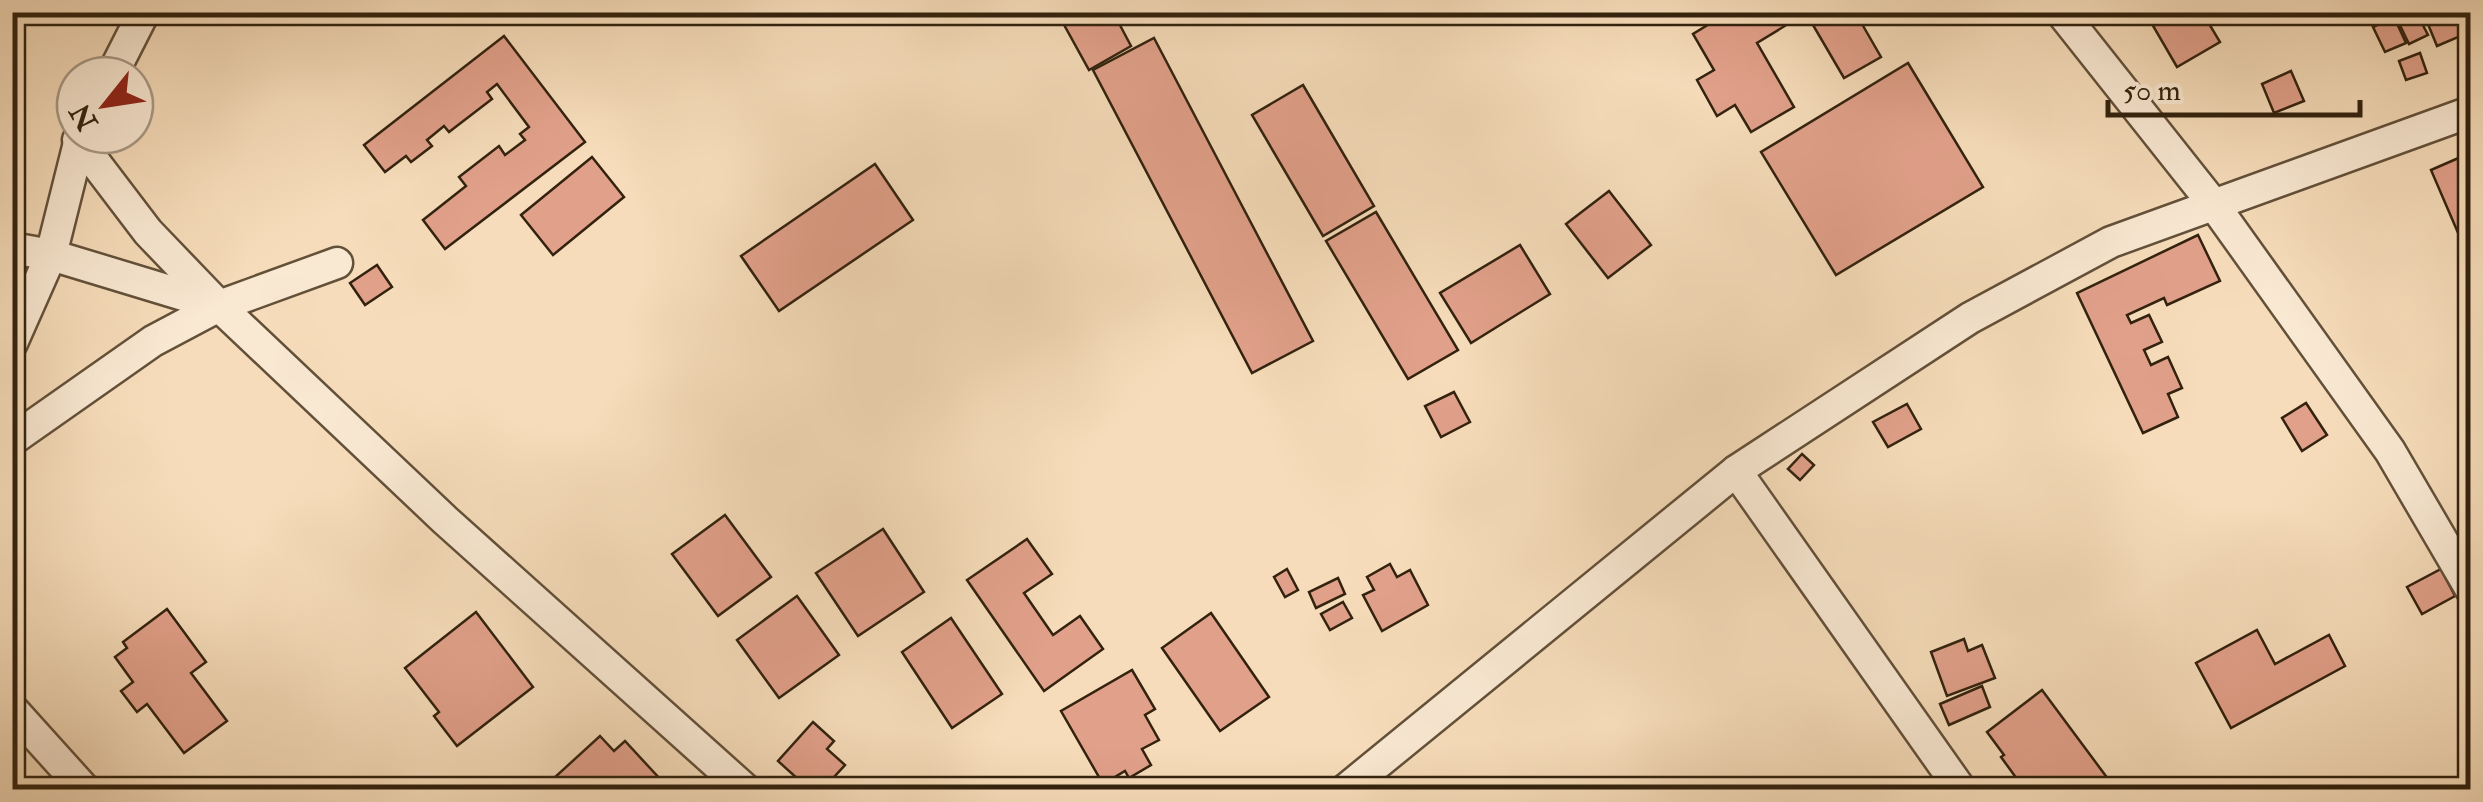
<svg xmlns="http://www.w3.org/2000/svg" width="2483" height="802" font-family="'IM FELL Double Pica',serif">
  <rect width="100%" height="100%" fill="#f6dcba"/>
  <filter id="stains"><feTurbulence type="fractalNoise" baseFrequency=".002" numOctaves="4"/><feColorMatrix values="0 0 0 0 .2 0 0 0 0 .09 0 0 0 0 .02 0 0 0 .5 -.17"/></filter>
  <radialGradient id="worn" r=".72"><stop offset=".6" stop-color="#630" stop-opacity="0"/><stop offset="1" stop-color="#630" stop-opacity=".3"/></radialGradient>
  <g fill="#e1a08a" stroke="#32220e" stroke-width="2.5">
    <path d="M1057 12H1113L1131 46 1089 70Z"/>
    <path d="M1729 12H1881L1862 24 1881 57 1844 78 1806 13 1757 43 1794 107 1751 132 1735 105 1717 116 1697 80 1714 70 1693 34Z"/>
    <path d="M2145 12H2212L2205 17 2220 42 2177 67Z"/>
    <path d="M2405 12H2416L2428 35 2409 44 2396 17Z"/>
    <path d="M2423 12H2470V32L2437 46Z"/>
    <path d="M2394 17 2406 43 2385 52 2373 27Z"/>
    <path d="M504 36 585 142 445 249 423 220 466 186 459 177 499 146 505 155 525 140 520 134 529 127 497 84 487 92 492 99 449 132 444 126 427 140 432 146 411 162 406 156 385 172 364 145Z"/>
    <path d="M1154 38 1313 341 1252 373 1093 70Z"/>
    <path d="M2420 53 2427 73 2406 80 2399 61Z"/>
    <path d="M1908 63 1983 187 1836 275 1761 152Z"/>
    <path d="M2291 71 2304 101 2274 113 2262 84Z"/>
    <path d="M1303 85 1374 206 1323 236 1252 115Z"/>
    <path d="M2470 153V255L2468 256 2431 170Z"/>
    <path d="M592 157 624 197 553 255 521 215Z"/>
    <path d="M875 164 913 220 779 311 741 256Z"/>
    <path d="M1609 191 1651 245 1608 278 1566 224Z"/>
    <path d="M1376 212 1458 350 1408 379 1326 241Z"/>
    <path d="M2198 235 2220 281 2167 305 2164 298 2127 315 2131 323 2149 315 2162 342 2144 350 2151 365 2168 357 2182 388 2168 394 2178 417 2143 433 2077 293Z"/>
    <path d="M1520 245 1550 294 1471 343 1440 293Z"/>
    <path d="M377 265 392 287 365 305 350 283Z"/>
    <path d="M1454 392 1470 422 1441 437 1425 406Z"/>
    <path d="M2306 403 2327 435 2302 451 2282 418Z"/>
    <path d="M1907 404 1921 429 1888 447 1873 422Z"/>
    <path d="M1802 454 1814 465 1800 480 1788 469Z"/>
    <path d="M725 515 771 577 718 616 672 554Z"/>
    <path d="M883 529 924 592 858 636 816 573Z"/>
    <path d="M1027 539 1052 574 1024 593 1053 635 1080 616 1103 649 1044 691 967 580Z"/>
    <path d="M1390 564 1397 577 1410 570 1428 605 1382 631 1363 595 1374 590 1367 577Z"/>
    <path d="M1287 569 1298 590 1285 597 1274 577Z"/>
    <path d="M2441 569 2455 596 2422 614 2407 587Z"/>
    <path d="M1338 578 1345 594 1316 608 1309 592Z"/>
    <path d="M797 596 839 655 779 698 737 640Z"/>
    <path d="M1343 602 1352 618 1330 630 1321 614Z"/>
    <path d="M167 609 206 662 191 673 227 721 184 753 147 704 137 712 121 691 133 682 115 657 127 648 123 642Z"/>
    <path d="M476 612 533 687 457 746 434 716 439 712 405 668Z"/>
    <path d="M1211 613 1269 697 1220 731 1162 648Z"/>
    <path d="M951 618 1002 694 952 728 902 652Z"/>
    <path d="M2257 630 2275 664 2329 635 2345 666 2231 728 2196 663Z"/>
    <path d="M1964 639 1968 651 1982 645 1995 678 1947 696 1931 652Z"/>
    <path d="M1132 670 1155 709 1145 715 1159 740 1142 749 1151 765 1129 778 1125 771 1103 784 1061 711Z"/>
    <path d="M1982 686 1990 707 1949 725 1940 704Z"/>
    <path d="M2042 690 2114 787 2111 790H2025L2001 757 2004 755 1987 732Z"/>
    <path d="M813 722 834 741 827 749 845 765 822 790H810L778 761Z"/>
    <path d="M600 736 614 751 625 741 661 780 651 790H541Z"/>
    <path d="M2470 771V790H2439Z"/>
  </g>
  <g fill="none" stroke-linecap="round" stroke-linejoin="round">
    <g stroke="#635039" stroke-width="35">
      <g id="minor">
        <path d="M2061 12 2214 205 2390 451 2470 588"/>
        <path d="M112 75 144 12"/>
        <path d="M78 140 148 232 219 306 337 263"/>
        <path d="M12 248 51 255 216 305"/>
        <path d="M12 343 51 255 81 135"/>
        <path d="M12 440 153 341 219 306 445 520 746 790"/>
        <path d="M1736 471 1961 790"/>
        <path d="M12 709 85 790"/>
        <path d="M1345 790 1736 471 1970 318 2111 242 2470 112"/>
      </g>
    </g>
    <use href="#minor" stroke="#f9e8d2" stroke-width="30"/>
  </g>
  <rect width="2483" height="802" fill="none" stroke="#f6dcba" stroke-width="50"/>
  <rect x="15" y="15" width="2453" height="772" fill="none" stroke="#32220e" stroke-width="5"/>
  <rect x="25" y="25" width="2433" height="752" fill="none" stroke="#32220e" stroke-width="2.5"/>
  <g transform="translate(105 105) rotate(240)"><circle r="48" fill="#f9e8d2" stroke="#a99984" stroke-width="2.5"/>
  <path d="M0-8L18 38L0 25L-18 38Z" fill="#8f2418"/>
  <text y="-15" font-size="28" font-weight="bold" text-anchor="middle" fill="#32220e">N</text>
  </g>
  <path d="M2108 100v15h252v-15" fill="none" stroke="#32220e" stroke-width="5"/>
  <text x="2123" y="100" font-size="30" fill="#32220e" stroke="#f9e8d2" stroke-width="8" paint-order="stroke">50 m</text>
  <rect width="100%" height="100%" filter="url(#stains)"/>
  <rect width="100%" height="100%" fill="url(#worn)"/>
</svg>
